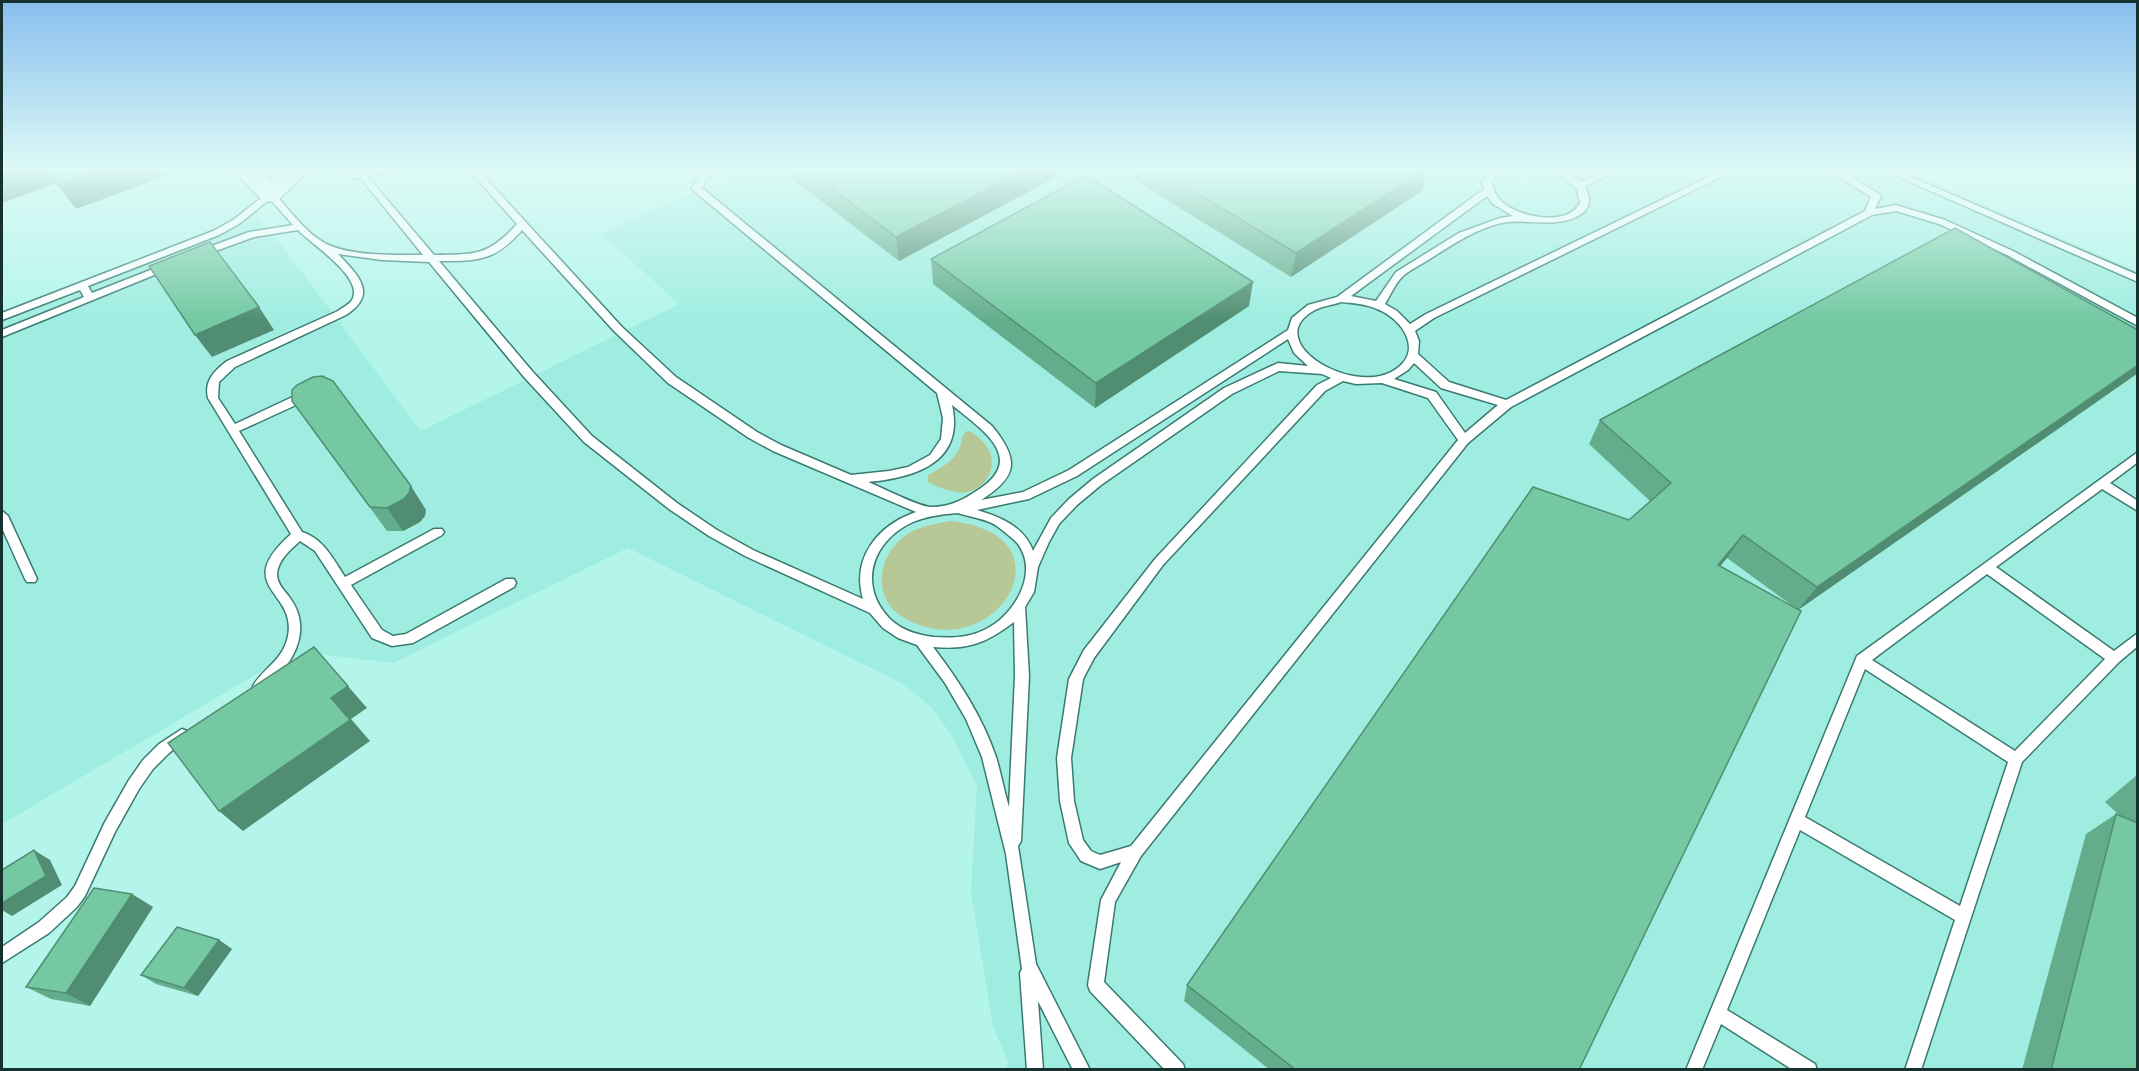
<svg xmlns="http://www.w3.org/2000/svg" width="2139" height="1071" font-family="'Roboto Condensed',sans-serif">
  <rect width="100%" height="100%" fill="#b3f5eb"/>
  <path fill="#9fede1" d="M738 171H1908L2137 271V1069H1006L1008 1062 993 1027 971 892 977 785 952 736 930 706 901 683 628 548 393 663 310 653 279 661 2 824V312L253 214 271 231 421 431 679 304 602 234Z"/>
  <g fill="#b7c897">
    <path d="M967 431C974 432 977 436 982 441 1000 457 992 486 968 492 957 494 938 488 928 482V475C939 469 953 462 959 449 963 442 960 436 967 431Z"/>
    <path d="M950 521C1078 534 995 670 904 618 870 598 878 555 906 535 919 526 935 524 950 521Z"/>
  </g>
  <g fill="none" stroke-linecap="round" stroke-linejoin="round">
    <g stroke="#397a71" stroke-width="3">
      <g id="service">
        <path d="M355 171H397L393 174 366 175 434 255C476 254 488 256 517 224L470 171H479L622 327 676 377 757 432 781 445 851 475 889 471 908 467 930 455 941 439 943 418 937 393 694 191 692 189C699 176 701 171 716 171L707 178 702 188 992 426C1019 459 1019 476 981 500L1023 492 1069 470 1288 330 1292 318 1308 305 1337 297 1484 189 1482 182 1489 171H1498L1492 182C1493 188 1495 194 1499 199 1515 217 1567 228 1580 203L1577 190 1557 171H1568L1581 182 1604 171H1616L1585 187C1592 199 1590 211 1576 217 1555 227 1531 220 1508 222 1480 225 1449 247 1425 262 1418 266 1408 271 1402 277 1395 284 1390 296 1385 304L1397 311 1410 324 1426 314 1721 171H1733L1434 318 1415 331 1419 341 1418 354 1449 382 1506 400 1865 211 1871 197 1830 171H1841L1879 194 1881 196 1875 209 1896 205 1945 220 2013 251 2138 318V326L2007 255 1939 224 1896 211 1872 215 1511 407 1468 443 1141 856 1115 902 1104 982 1183 1064 1185 1070H1165L1090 991 1088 985 1101 900 1121 862 1100 869 1081 861 1069 843 1060 801 1057 758 1069 679 1084 650 1155 559 1317 385 1331 378 1322 374 1279 371 1232 394 1101 485 1077 505 1059 524 1049 542 1038 567 1034 592 1025 607 1029 676 1021 841 1018 846 1036 964 1090 1070H1073L1038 1001 1043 1070H1027L1020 973 1022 969 1006 854 982 757 966 719 945 683 917 645 898 638 883 628 870 613 745 556 709 536 669 509 584 442 524 377 429 262 382 260 338 254C359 276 378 294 346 315L235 367 219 382 218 398 235 424 301 393H309L310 396 309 399 239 431 302 532C324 539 333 559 345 577L434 529H442L444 532 442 535 351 585 382 630 393 636 406 634 506 579H514L516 583 514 587 413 643 392 646 372 638 315 551 300 541C290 550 278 560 277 574 277 584 285 591 290 598 310 625 298 655 277 677 271 684 265 693 255 690L253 686C263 668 283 661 288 636 297 590 231 588 291 534L208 398C204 381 214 371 227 361L338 311C343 307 351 304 353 298 362 276 311 244 298 230L254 237 202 256H196V252L249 232 293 225 270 199 239 224 219 235 88 286 92 293 163 265H169V269L2 337V330L84 297 80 290 2 320V313L213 231 233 220 270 191 273 192C290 210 307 236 331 246 356 256 396 255 423 255ZM1487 196 1493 204 1513 216 1500 218 1459 233 1396 272 1376 301 1351 296ZM522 230 614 331 668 383 749 438 773 451 916 512C878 525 851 558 863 599L753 550 717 530 677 503 592 436 532 371 439 261C479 261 495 261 522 230ZM1341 302C1353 303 1366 304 1377 309 1403 319 1425 352 1393 371 1350 396 1259 340 1315 310 1322 306 1333 305 1341 302ZM1288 339 1294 353 1308 366 1278 363 1224 388 1093 479 1069 499 1051 518 1033 551C1024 526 1000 517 977 510L1029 499 1077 476ZM1414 363 1441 388 1498 405 1465 433 1436 392 1394 379 1408 370ZM1343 381 1356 384 1382 383 1428 398 1458 440 1131 846 1100 855 1091 851 1083 840 1074 801 1071 758 1083 679 1094 658 1163 565 1325 391ZM952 405C981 429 1028 458 978 490 963 500 950 507 932 507 921 508 881 487 868 482 914 478 965 463 952 405ZM958 513C970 517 987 519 997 526 1003 531 1013 538 1018 544 1040 574 1013 617 984 630 967 638 952 638 934 637 918 635 902 631 889 618 857 584 873 540 913 522 927 516 943 514 958 513ZM1014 622 1015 676 1009 807C1004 791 1001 773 996 757 982 716 959 681 933 647 969 650 986 643 1014 622Z"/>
        <path d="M1885 171H1897L2138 275V282Z"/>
        <path d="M2138 452V462L2110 483 2138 501V511L2102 489 1996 567 2114 651 2138 633V646L2119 662 2022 762 1921 1070H1905L1955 920 1800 830 1727 1010 1815 1064 1817 1070H1793L1721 1024 1702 1070H1686L1857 656ZM1987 574 2105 659 2015 751 1872 660ZM1865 669 2008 762 1960 906 1805 817Z"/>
        <path d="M2 511 8 516 37 579 35 582H27L25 579 2 528Z"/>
        <path d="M182 729 187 731 189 735 187 739 169 753 153 769 139 789 115 832 85 896 77 907 49 933 2 963V947L39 922 67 897 75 886 105 822 129 780 143 760 159 744Z"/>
      </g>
    </g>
    <g stroke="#397a71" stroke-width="3">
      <g id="trunk">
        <path d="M234 171H261L270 180 281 171H308L279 199 270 202 261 199Z"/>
        <path d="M346 171H371V172L368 177C358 180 352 180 346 171Z"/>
      </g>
    </g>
    <use href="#service" fill="#fff" fill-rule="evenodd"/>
    <use href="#trunk" fill="#fff" fill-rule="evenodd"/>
  </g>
  <g fill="#64ad8c">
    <path d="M782 171H1056V177L899 261Z"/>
    <path d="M1136 171H1427L1422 191 1291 277 1135 180Z"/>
    <path d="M931 259 1249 306 1095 408 933 284Z"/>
    <path d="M2138 330V373L1798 610 1727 558 1720 566 1579 1070H1270L1184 1001 1187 985 1629 520 1650 501 1589 444 1600 420Z"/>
    <path d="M292 401 426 510 425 516 420 522 403 531H387Z"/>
    <path d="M2138 774V1070H2022L2086 834 2116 814 2119 815 2105 802Z"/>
    <path d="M153 907 90 1006 51 999 26 987Z"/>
    <path d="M219 940 232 949 198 996 156 984 141 975Z"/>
  </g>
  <g fill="#518d72">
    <path d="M2 171H50L59 182 2 203Z"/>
    <path d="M95 171H170L172 174 76 209 57 185Z"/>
    <path d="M1021 171H1056V177L899 261 896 237Z"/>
    <path d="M1422 171H1427L1422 191 1291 277 1296 253Z"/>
    <path d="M1253 282 1249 306 1095 408 1096 383Z"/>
    <path d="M259 307 274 330 212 357 195 335Z"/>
    <path d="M2138 365V373L1798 610 1817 587Z"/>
    <path d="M411 486 426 510 425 516 420 522 403 531 387 508Z"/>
    <path d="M1743 535 1727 558 1702 588 1718 565Z"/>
    <path d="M314 647 367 708 351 719 370 741 243 831 219 811 331 698Z"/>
    <path d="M34 850 50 860 62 885 12 916 2 910V903Z"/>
    <path d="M132 894 153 907 90 1006 66 993Z"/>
    <path d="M219 940 232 949 198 996 184 988Z"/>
  </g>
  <g fill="#74c9a3" stroke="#518d72" stroke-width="1.5">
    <path d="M49 171H95L57 185Z"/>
    <path d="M809 171H1021L896 237Z"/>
    <path d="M1161 171H1422L1296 253Z"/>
    <path d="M1086 175 1253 282 1096 383 931 259Z"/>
    <path d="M1955 228 2138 330V365L1817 587 1743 535 1718 565 1801 611 1579 1070H1296L1187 985 1533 487 1629 520 1671 483 1600 420Z"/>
    <path d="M210 242 259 307 195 335 149 266Z"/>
    <path d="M322 376 333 381 411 486 409 493 404 499 387 508 370 507 292 401V390L297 385 313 377Z"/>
    <path d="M314 647 348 686 331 698 350 720 219 811 168 743Z"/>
    <path d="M2116 814 2138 823V1070H2051Z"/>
    <path d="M34 850 46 876 2 903V870Z"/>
    <path d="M94 888 132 894 66 993 26 987Z"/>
    <path d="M177 927 219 940 184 988 141 975Z"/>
  </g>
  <linearGradient id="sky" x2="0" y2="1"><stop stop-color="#88beee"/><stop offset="0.53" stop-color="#ddfaf6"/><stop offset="1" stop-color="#ddfaf6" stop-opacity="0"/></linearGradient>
  <rect width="2139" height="321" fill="url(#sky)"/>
  <rect width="2139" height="1071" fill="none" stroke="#17322e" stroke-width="6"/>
</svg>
